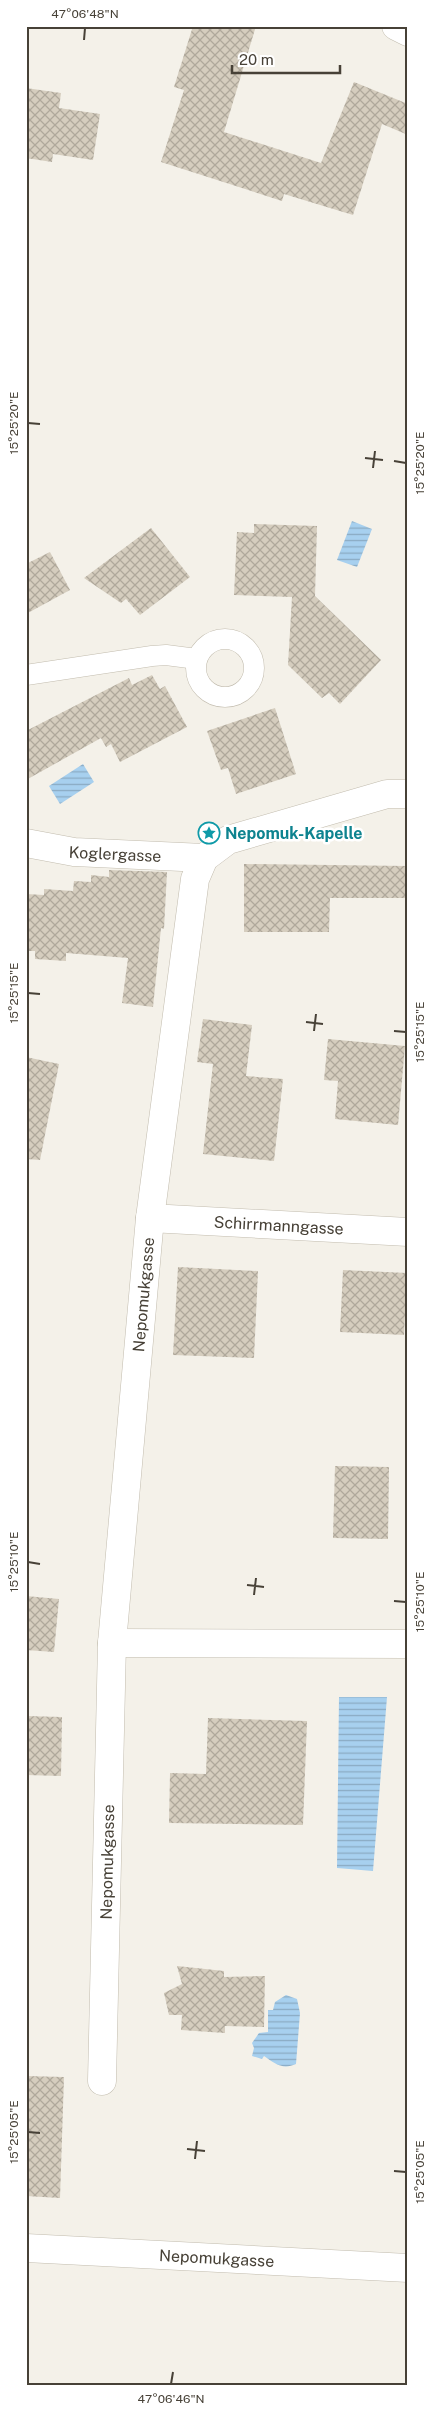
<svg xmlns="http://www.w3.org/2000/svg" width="434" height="2412" font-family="'Public Sans',sans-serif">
  <defs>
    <pattern id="water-rules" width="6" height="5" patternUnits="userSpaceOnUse" patternTransform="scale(1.25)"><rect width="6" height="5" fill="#a7d0ef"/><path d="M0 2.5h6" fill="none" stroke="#8aaac2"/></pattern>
    <pattern id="building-cross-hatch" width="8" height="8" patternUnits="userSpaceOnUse" patternTransform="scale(1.25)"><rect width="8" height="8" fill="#d5cdbe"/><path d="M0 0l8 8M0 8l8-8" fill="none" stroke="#afa89b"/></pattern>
  </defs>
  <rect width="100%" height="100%" fill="#f4f1e9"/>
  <g fill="url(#water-rules)">
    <path d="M352 521 372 529 357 567 337 560Z"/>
    <path d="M83 764 94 782 60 804 49 786Z"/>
    <path d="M339 1697H387L373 1871 337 1868Z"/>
    <path d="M286 1995 297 1999 300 2013 296 2064C283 2070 275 2064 264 2056L262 2059 252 2056 254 2048 252 2043 259 2033 268 2032V2010H273L275 2002Z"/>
  </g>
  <g fill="url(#building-cross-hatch)">
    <path d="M193 26H256L224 132 321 163 354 82 408 104V135L382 124 353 215 284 194 282 201 161 162 184 90 174 87Z"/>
    <path d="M26 88 61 93 59 108 100 114 93 160 53 154 52 162 26 158Z"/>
    <path d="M254 524 317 526 315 596 381 660 340 704 329 693 322 698 288 665 292 597 234 595 237 532 254 533Z"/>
    <path d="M151 528 190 577 140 615 126 599 121 603 84 578Z"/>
    <path d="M50 552 70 590 26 614V564Z"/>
    <path d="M152 675 160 689 165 686 187 727 120 762 111 744 106 747 101 738 26 780V731L129 678 132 685Z"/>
    <path d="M275 708 296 774 236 794 228 768 221 770 207 731Z"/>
    <path d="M244 864 408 866V898H330L329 932H244Z"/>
    <path d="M109 870 167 872 164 929 161 928 153 1007 122 1003 128 958 66 953V961L35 959V951H26V894L44 895V889L73 891 74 881 91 882V875L109 877Z"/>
    <path d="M203 1019 252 1025 246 1076 283 1079 274 1161 203 1154 213 1064 197 1062Z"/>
    <path d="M328 1039 405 1046 398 1125 335 1119 338 1081 324 1080Z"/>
    <path d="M26 1057 59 1064 40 1160 26 1159Z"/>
    <path d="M178 1267 258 1271 254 1358 173 1355Z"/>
    <path d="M343 1270 407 1273 404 1335 340 1332Z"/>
    <path d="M335 1466 389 1467 388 1539 333 1538Z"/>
    <path d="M26 1596 59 1599 54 1652 26 1650Z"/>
    <path d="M26 1716 62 1717 61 1776 26 1775Z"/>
    <path d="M208 1718 307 1721 303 1825 169 1823 170 1773 206 1774Z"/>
    <path d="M177 1966 224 1971V1977L265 1976 264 2027 225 2026V2033L181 2030 182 2015H169L164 1993 182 1984Z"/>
    <path d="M26 2076 64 2077 60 2198 26 2196Z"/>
  </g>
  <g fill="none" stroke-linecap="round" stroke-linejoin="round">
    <g stroke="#c2bcae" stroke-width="21">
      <g id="service">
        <circle cx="225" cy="668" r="29"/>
        <path d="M26 675 152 656 166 655 197 659"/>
      </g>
    </g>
    <g stroke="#c2bcae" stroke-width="29">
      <g id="minor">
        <path id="s1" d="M26 843 74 852 204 858"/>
        <path id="s2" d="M150 1218 408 1232"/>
        <path d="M112 1643 408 1644"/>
        <path id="s3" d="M102 2081 112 1643 150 1218 195 879 204 858 228 840 387 794H408"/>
        <path id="s4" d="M26 2248 408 2268"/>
      </g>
    </g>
    <g stroke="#c2bcae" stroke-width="29">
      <path id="tertiary" d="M396 26 408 32"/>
    </g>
    <use href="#service" stroke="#fff" stroke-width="20"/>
    <use href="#minor" stroke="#fff" stroke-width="28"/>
    <use href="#tertiary" stroke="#fff" stroke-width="28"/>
  </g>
  <path fill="none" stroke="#474137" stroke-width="2" d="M84 40 85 28M28 423 40 424M365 458 383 460M394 461 406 463M373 468 375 451M28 993 40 994M306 1022 323 1024M314 1031 316 1014M394 1031 406 1032M28 1562 40 1564M247 1585 264 1587M254 1595 256 1578M394 1601 406 1602M28 2132 40 2133M187 2149 205 2151M195 2159 197 2141M394 2171 406 2172M171 2384 173 2372"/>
  <defs>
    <g id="sight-ring" transform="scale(1.125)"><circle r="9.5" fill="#fff" stroke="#0f9aa8" stroke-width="1.5"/><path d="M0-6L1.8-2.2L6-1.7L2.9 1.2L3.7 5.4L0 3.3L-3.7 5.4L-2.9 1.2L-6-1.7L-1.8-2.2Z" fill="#0f9aa8"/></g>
  </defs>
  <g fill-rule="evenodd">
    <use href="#sight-ring" x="209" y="833"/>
  </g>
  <g text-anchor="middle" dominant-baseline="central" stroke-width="5" stroke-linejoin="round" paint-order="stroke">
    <g font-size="16" font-weight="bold" fill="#0d838f" stroke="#fff" text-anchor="start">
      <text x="225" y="833">Nepomuk-Kapelle</text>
    </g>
    <g font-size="16" fill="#474137" stroke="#fff">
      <text stroke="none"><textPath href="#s1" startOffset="90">Koglergasse</textPath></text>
      <text stroke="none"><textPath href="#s2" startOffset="129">Schirrmanngasse</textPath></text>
      <text stroke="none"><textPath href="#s3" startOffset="788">Nepomukgasse</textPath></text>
      <text stroke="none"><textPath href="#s3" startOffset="219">Nepomukgasse</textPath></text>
      <text stroke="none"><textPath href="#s4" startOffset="191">Nepomukgasse</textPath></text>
    </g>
  </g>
  <rect width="434" height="2412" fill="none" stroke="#ffffff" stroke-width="55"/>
  <path d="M232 65v8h108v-8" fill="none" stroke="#474137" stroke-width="2.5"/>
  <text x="239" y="65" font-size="15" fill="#474137" stroke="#ffffff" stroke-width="4" paint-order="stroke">20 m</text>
  <rect x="28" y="28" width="378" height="2356" fill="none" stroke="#474137" stroke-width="2"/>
  <g font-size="12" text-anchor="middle" fill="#474137">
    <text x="85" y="18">47°06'48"N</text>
    <text transform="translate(14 423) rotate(-90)" y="4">15°25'20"E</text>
    <text transform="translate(420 463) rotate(-90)" y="4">15°25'20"E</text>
    <text transform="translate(14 993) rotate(-90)" y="4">15°25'15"E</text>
    <text transform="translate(420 1032) rotate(-90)" y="4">15°25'15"E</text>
    <text transform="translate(14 1562) rotate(-90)" y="4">15°25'10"E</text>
    <text transform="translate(420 1602) rotate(-90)" y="4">15°25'10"E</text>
    <text transform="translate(14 2132) rotate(-90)" y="4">15°25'05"E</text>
    <text transform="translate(420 2172) rotate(-90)" y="4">15°25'05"E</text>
    <text x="171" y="2403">47°06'46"N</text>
  </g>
</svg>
